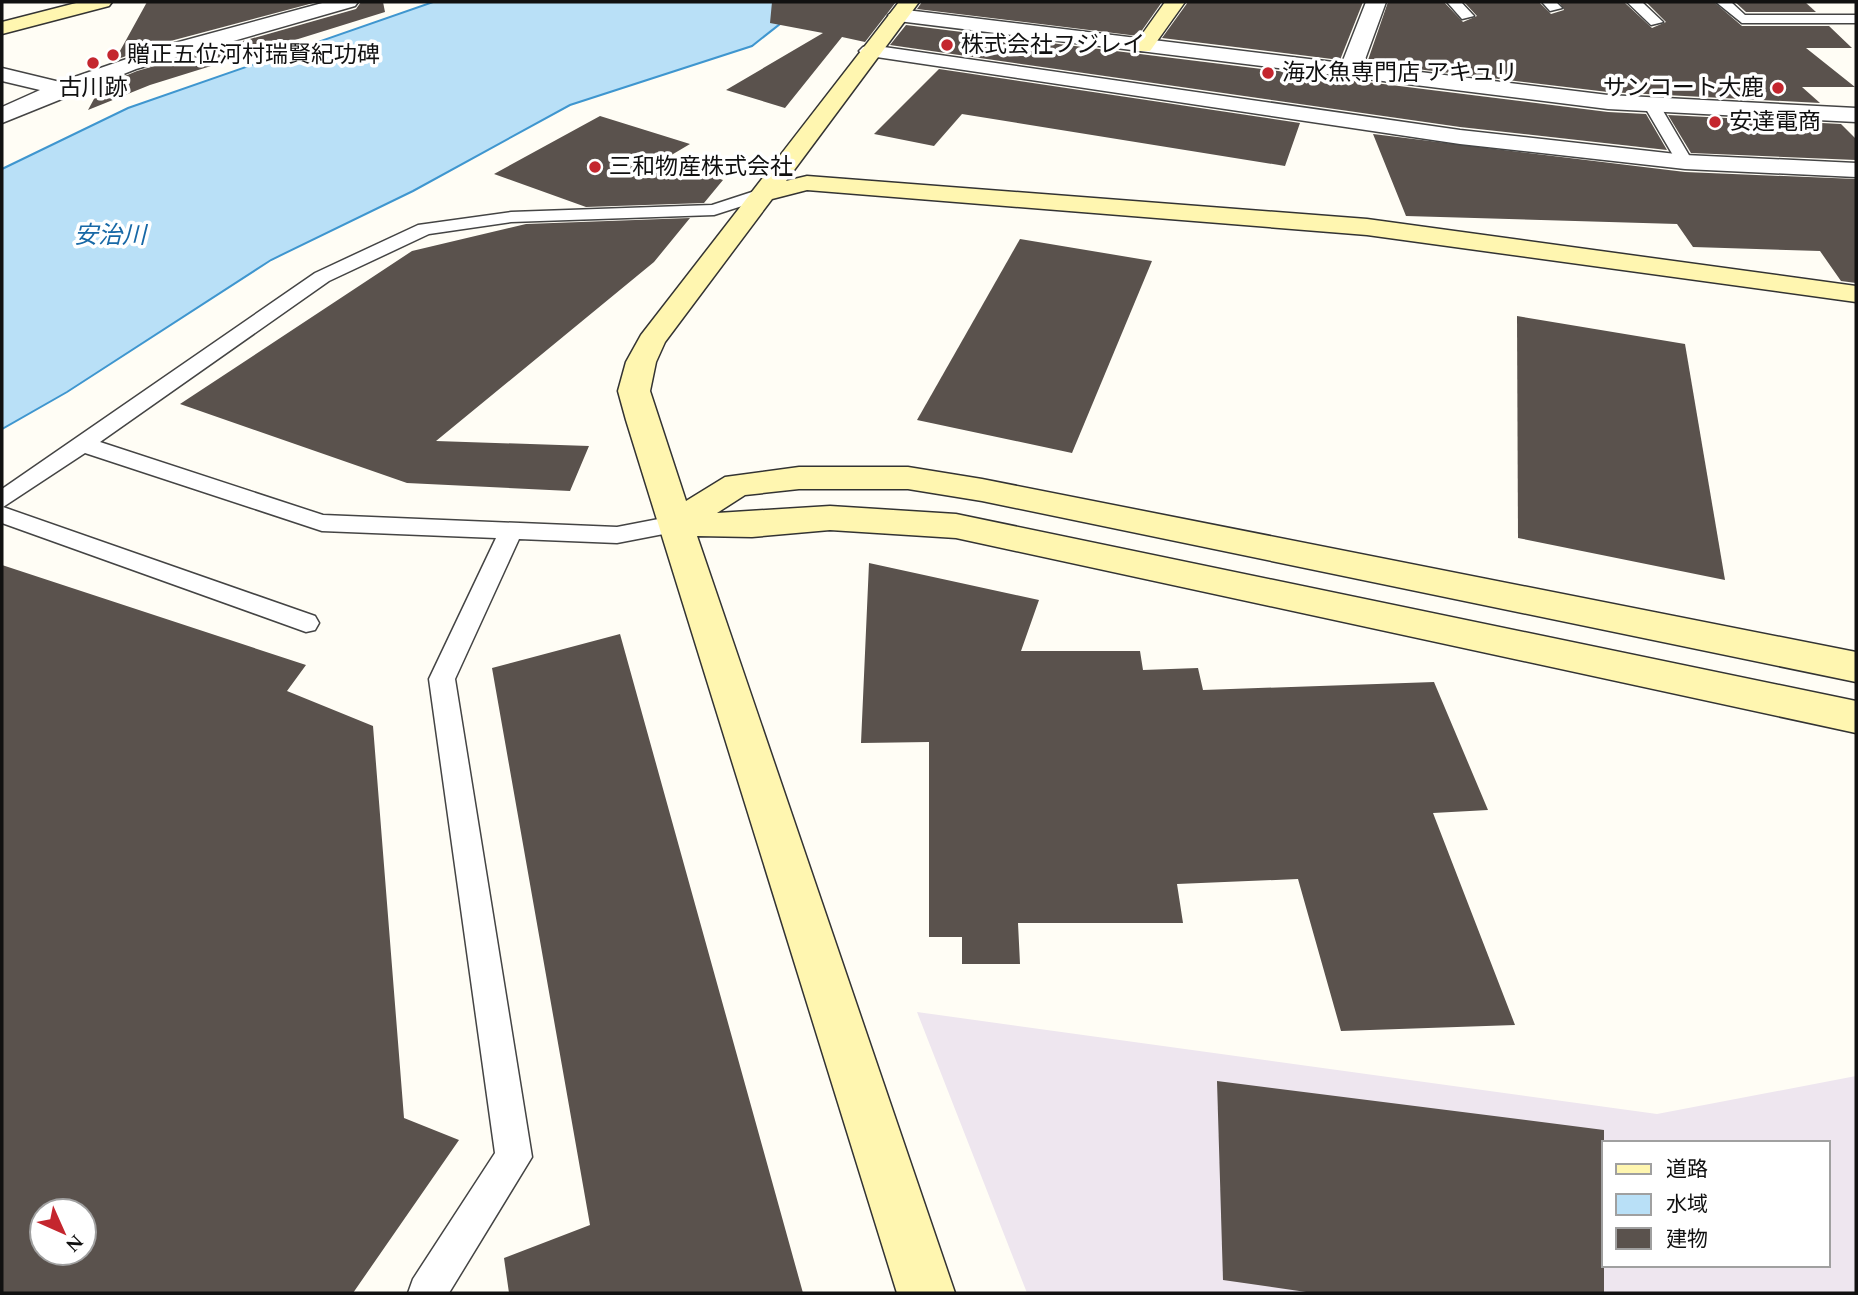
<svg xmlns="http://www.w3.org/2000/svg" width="1858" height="1295" font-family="Spectral,'Noto Sans JP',serif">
  <rect width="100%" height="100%" fill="#fffdf5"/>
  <path fill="#eee6ef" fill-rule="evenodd" d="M917 1012 1657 1114 1856 1076V1293H1027ZM1604 1143H1828V1265H1604Z"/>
  <path fill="#b9e0f7" stroke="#3f96cf" stroke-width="2" d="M433 2H808L752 46 570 105 413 191 271 260 67 392 2 429V169L128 108Z"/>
  <g fill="#5a524d" fill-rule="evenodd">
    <path d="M147 2H317L163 43 115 60Z"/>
    <path d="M361 2H383L385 12 150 85 88 110 101 86 137 71 356 9Z"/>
    <path d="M772 2H896L865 42 842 37 785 108 726 90 823 33 770 23Z"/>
    <path d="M922 2H1162L1138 36 917 9Z"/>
    <path d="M1188 2H1363L1340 60 1162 38Z"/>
    <path d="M1388 2H1444L1463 22 1477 16 1464 2H1539L1551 14 1564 10 1559 2H1624L1652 28 1666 22 1646 2H1714L1742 26H1829L1852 48H1806L1855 87H1802L1820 103 1608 92 1367 63Z"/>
    <path d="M1735 2H1805L1816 12H1746Z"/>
    <path d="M906 25 1608 112 1646 114 1667 150 1460 127 890 45Z"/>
    <path d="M939 69 1300 123 1285 166 962 114 934 146 874 134Z"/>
    <path d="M1668 115 1841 124 1856 139V160L1691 153Z"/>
    <path d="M600 116 690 144 663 160 723 180 704 203 586 207 494 174Z"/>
    <path d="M1373 134 1685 172 1856 179V283L1841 281 1820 251 1693 247 1677 224 1406 216Z"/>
    <path d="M690 218 654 262 436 441 589 446 570 491 407 483 180 404 412 251 526 224Z"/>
    <path d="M1020 239 1152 261 1072 453 917 420Z"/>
    <path d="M1517 316 1685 344 1725 580 1518 538Z"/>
    <path d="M869 563 1039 600 1021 651H1140L1143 670 1198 668 1203 690 1434 682 1488 810 1433 813 1515 1025 1341 1031 1298 879 1177 884 1183 923H1018L1020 964H962V937H929V742L861 743Z"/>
    <path d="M2 565 306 665 287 691 373 726 404 1118 459 1140 353 1293H2ZM42 1211H84V1253H42Z"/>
    <path d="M620 634 803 1293H509L504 1258 590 1225 492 668Z"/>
    <path d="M1217 1081 1604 1130V1293H1313L1223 1280Z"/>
  </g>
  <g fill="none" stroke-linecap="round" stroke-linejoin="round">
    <g stroke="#444" stroke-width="3">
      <g id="lane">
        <path d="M1447 2H1461L1474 16 1462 19Z"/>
        <path d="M1542 2H1556L1562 8 1550 11Z"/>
        <path d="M1627 2H1642L1663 22 1651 25Z"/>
        <path d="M1716 2H1731L1745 15H1856V23H1742Z"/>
        <path d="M1651 99 1659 104 1693 162 1691 166H1679L1677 162 1643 104Z"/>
        <path d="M761 189 770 194 767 198 714 215 511 222 429 234 329 281 100 442 323 515 617 527 674 516 682 518 686 524 682 530 674 532 617 543 519 539 455 679 532 1157 449 1293H408L413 1279 495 1153 429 679 496 538 322 531 85 453 3 507 315 616 319 623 315 630 306 632 2 523V489L315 273 418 225 511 212 712 205Z"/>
      </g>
    </g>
    <g stroke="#444" stroke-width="3">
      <g id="street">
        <path d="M326 2H358L355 6 136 69 2 123V107L40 90 2 81V68L60 82 164 46Z"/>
        <path d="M1366 2H1386L1363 65 1608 95 1856 108V122L1608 109 898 21 888 15 898 9 1342 63Z"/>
        <path d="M870 45 1460 130 1685 155 1856 163V177L1685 169 1460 144 863 55 859 51 863 47Z"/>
      </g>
    </g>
    <g stroke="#333" stroke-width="3">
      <g id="secondary">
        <path d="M80 2H112L109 6 2 34V22Z"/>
        <path d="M899 2H919L786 181 807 176 1367 219 1856 286V302L1367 235 807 190 772 199 665 342 656 362 650 391 686 501 725 477 799 467H908L982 479 1856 652V682L982 501 908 489H799L745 495 717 513 830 506 956 514 1856 701V733L956 538 830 530 752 537 697 536 955 1293H897L626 420 618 391 626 362 641 335Z"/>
        <path d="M1165 2H1185L1150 51H1136L1133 47Z"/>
      </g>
    </g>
    <use href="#lane" fill="#fff" fill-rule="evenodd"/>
    <use href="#street" fill="#fff" fill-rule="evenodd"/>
    <use href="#secondary" fill="#fff6b0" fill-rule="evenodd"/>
  </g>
  <g fill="#c4262e" stroke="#fff" stroke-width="2.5">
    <circle cx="947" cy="45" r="7"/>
    <circle cx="113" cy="55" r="7"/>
    <circle cx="93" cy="63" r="7"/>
    <circle cx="1268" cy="73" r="7"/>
    <circle cx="1778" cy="88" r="7"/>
    <circle cx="1715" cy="122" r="7"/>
    <circle cx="595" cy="167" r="7"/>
  </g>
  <g text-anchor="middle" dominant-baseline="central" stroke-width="7" stroke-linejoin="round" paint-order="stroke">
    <g font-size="23" fill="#111" stroke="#fff" text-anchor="start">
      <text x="961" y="45">株式会社フジレイ</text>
      <text x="127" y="55">贈正五位河村瑞賢紀功碑</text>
      <text x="1282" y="73">海水魚専門店 アキュリ</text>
      <text x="93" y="88" text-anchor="middle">古川跡</text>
      <text x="1764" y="88" text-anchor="end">サンコート大鹿</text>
      <text x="1729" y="122">安達電商</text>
      <text x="609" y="167">三和物産株式会社</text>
    </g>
    <g font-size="24" font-style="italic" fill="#1768a6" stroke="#fff">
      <text x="110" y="236">安治川</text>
    </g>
  </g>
  <rect width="1858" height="1295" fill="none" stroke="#111111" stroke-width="7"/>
  <rect x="1602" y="1141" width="228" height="126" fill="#ffffff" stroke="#a0a0a0" stroke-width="2"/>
  <rect x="1616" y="1164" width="35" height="10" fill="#fff6b0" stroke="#a0a0a0" stroke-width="2"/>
  <text x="1666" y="1176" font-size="21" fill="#111111">道路</text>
  <rect x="1616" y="1194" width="35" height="21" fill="#b9e0f7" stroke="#a0a0a0" stroke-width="2"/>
  <text x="1666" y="1211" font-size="21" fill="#111111">水域</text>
  <rect x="1616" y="1228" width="35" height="21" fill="#5a524d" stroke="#a0a0a0" stroke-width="2"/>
  <text x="1666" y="1246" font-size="21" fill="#111111">建物</text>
  <g transform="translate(63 1232) rotate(135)"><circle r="33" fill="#ffffff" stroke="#a0a0a0" stroke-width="2"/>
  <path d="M0-5L12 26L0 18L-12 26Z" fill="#c4262e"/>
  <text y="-10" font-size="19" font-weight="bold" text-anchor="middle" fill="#111111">N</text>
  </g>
</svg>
